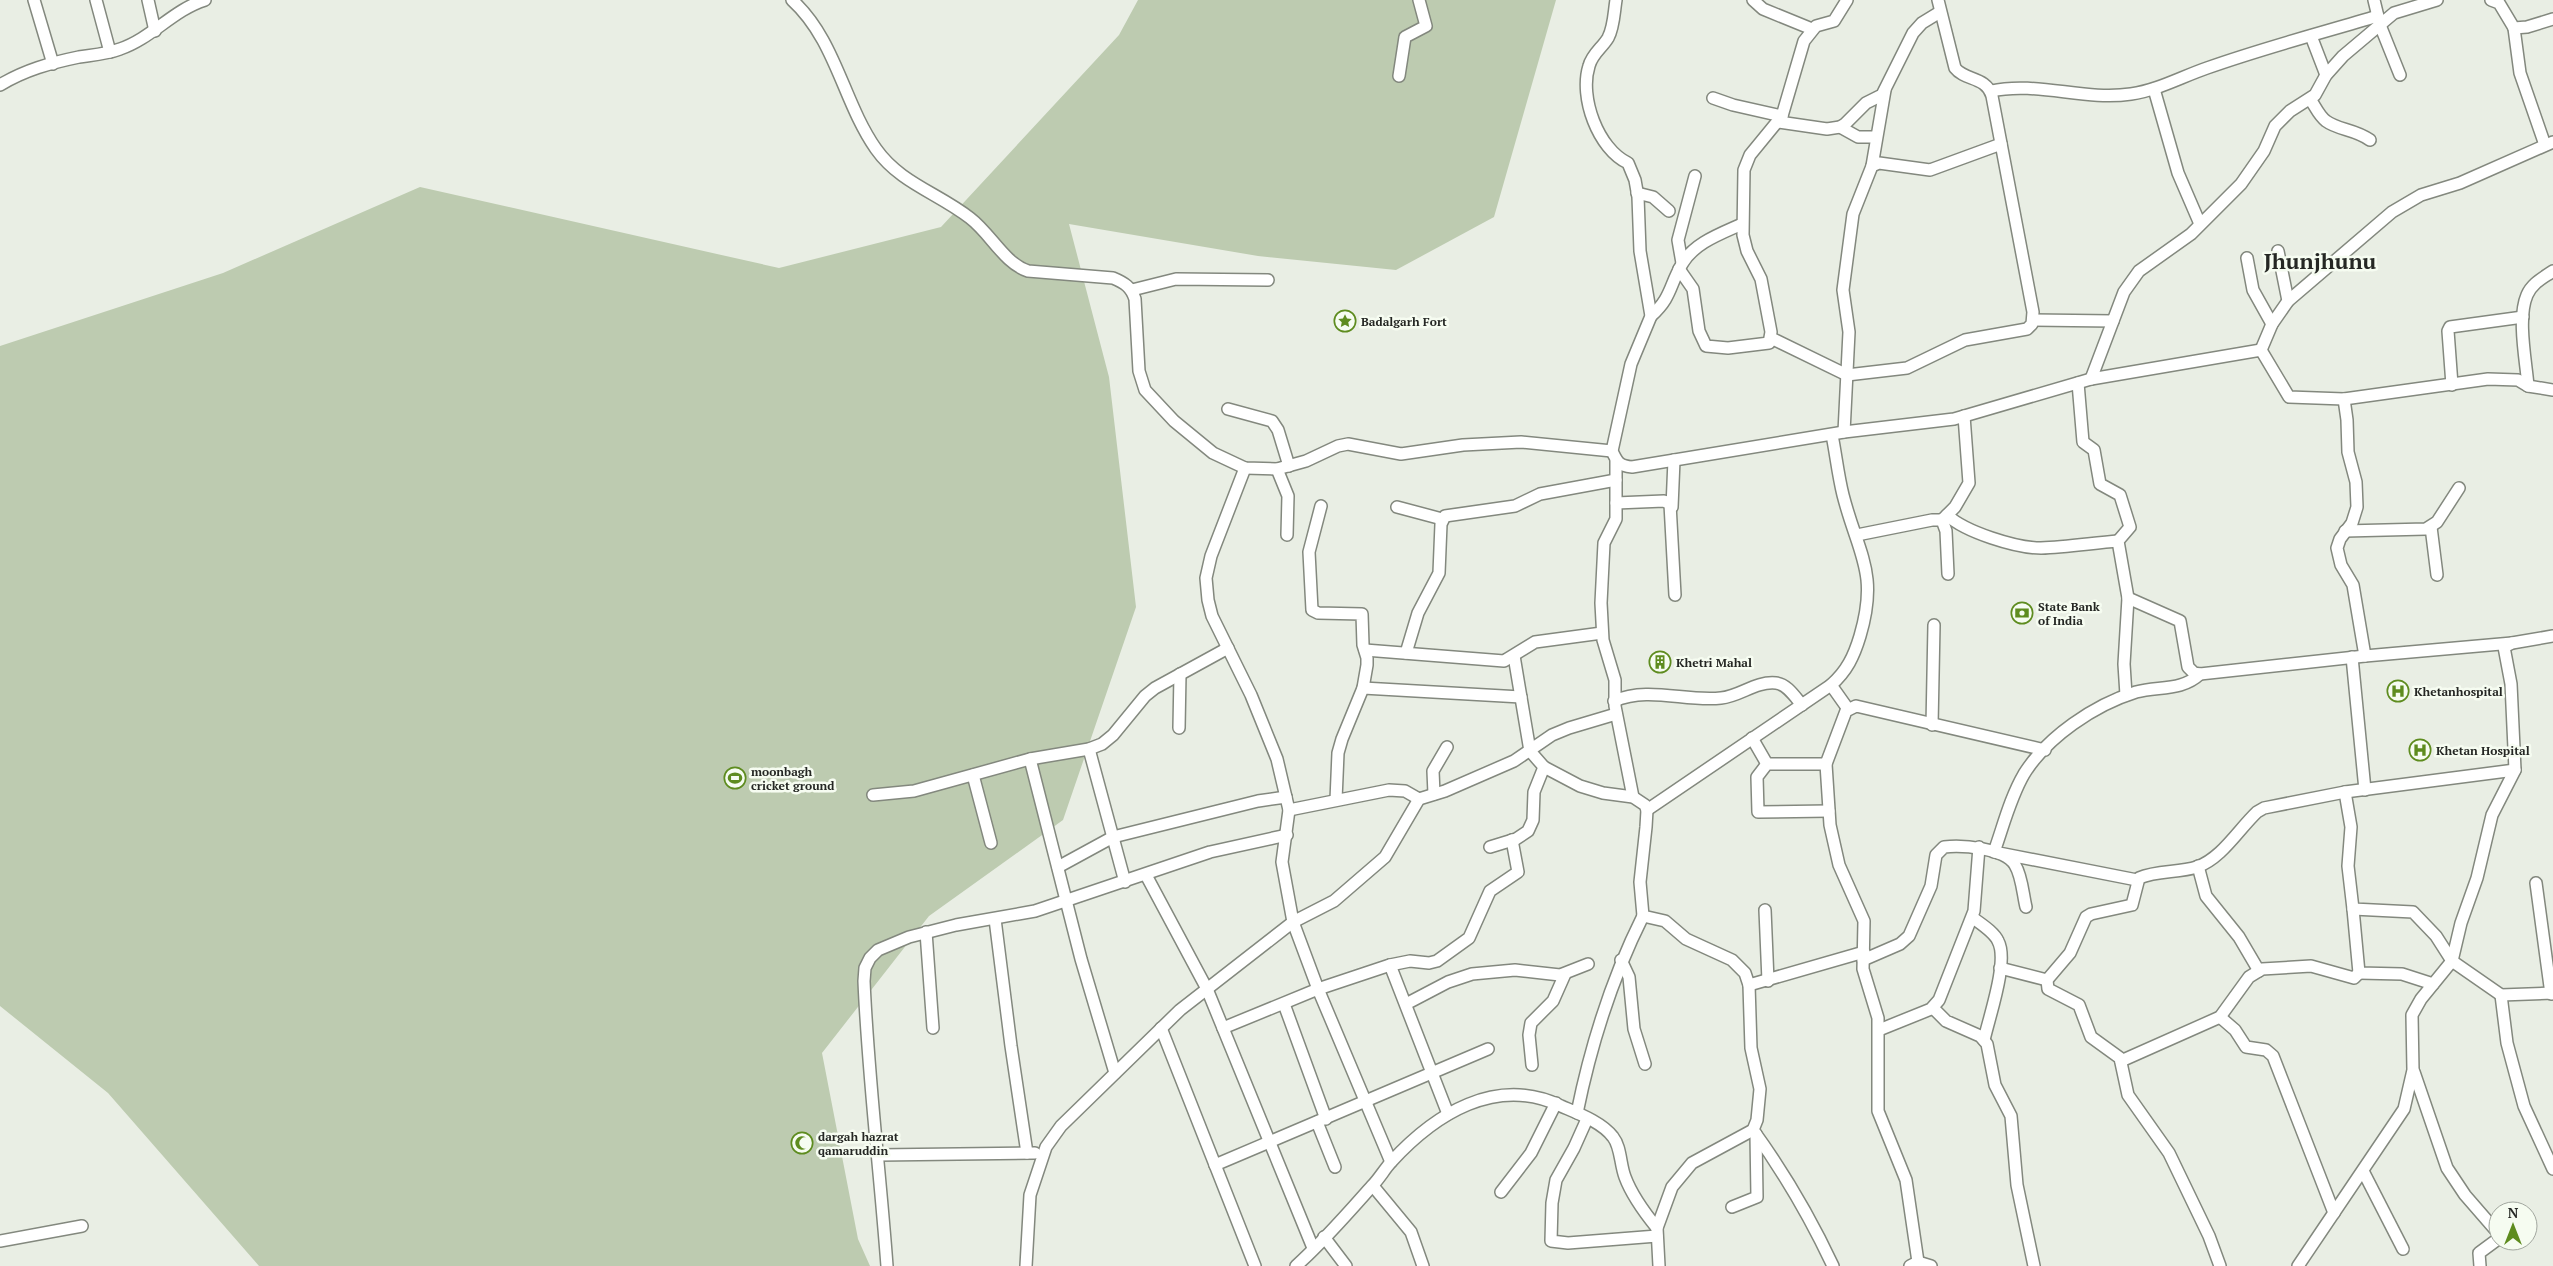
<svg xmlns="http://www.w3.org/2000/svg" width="2553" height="1266" font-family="'PT Serif',serif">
  <rect width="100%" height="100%" fill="#e9eee4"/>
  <path fill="#bdcbb0" d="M1138 0H1556L1494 217 1396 270 1258 256 1069 224 1109 377 1136 607 1063 820 929 916 822 1053 858 1239 870 1266H259L108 1093 0 1006V346L223 273 420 187 779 268 941 227 1119 35Z"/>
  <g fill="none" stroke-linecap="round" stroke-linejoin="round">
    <g stroke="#83887e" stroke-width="14">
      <g id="minor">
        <path d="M34 0 53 64"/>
        <path d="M96 0 110 52"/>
        <path d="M148 0 155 31"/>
        <path d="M792 0C836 40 843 102 876 149 900 183 938 193 970 218 991 234 1004 263 1028 271L1113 278C1125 283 1131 287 1135 299L1139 371 1145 390 1174 421 1213 453 1245 468 1277 469 1306 461 1338 446 1348 444 1401 454 1463 445 1521 442 1612 451"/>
        <path d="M1616 0C1614 12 1614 27 1608 38 1602 48 1592 54 1589 66 1579 97 1598 149 1628 163L1635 180 1638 197 1640 251 1651 316 1631 364 1612 451C1617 462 1619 466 1632 467L1844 432 1954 419 2091 379 2261 350 2289 397 2344 399 2488 379 2518 380 2528 386 2553 390"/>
        <path d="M1753 0 1763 9 1812 29"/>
        <path d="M2374 0 2380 25 2400 75"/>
        <path d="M2491 0 2499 3 2514 28 2527 27 2553 19"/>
        <path d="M2514 28 2520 73 2545 145"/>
        <path d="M2311 36 2326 75"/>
        <path d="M1399 76 1405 37 1426 26 1419 0"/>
        <path d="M0 85C25 70 50 63 79 57 92 55 107 54 120 49 152 38 173 10 205 0"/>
        <path d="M2154 89 2178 173 2200 224"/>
        <path d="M1991 91C2037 81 2084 101 2131 94 2158 90 2181 77 2207 68 2263 48 2321 33 2378 16"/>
        <path d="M1713 98 1733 105 1782 116"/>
        <path d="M2310 99C2315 106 2319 116 2326 121 2338 130 2355 129 2370 140"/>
        <path d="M1779 122 1827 129 1840 127 1845 124 1866 103 1882 95 1913 33 1922 23 1940 12"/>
        <path d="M1840 127 1858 137H1876"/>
        <path d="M1872 166 1885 90"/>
        <path d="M1637 193 1653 197 1669 211"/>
        <path d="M2278 251 2288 301"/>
        <path d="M2247 258 2253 290 2272 324"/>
        <path d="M1682 263 1678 240 1695 176"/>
        <path d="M1679 269 1693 289 1699 331 1706 346 1728 348 1769 343 1771 332 1761 279 1747 251 1743 235 1744 170 1750 155 1782 116 1804 41 1816 26 1834 21 1847 0"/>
        <path d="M1132 290 1176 279 1268 280"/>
        <path d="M1651 316C1672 297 1669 286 1682 264 1694 243 1720 234 1742 224"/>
        <path d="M2033 320 2113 321"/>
        <path d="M1771 338 1847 375 1907 368 1965 340 2027 329 2032 324 2033 312 1992 96C1986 76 1965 81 1955 68L1938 0"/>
        <path d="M2261 350 2272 324 2288 301 2392 212 2421 195 2460 183 2553 142"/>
        <path d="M2091 379 2124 292 2139 271 2191 234 2241 184 2264 151 2275 126 2290 111 2315 95 2326 75 2343 56 2394 13 2437 0"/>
        <path d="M2078 383 2083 442 2094 450 2100 484 2120 495 2130 527 2118 541 2128 598 2124 664 2126 695"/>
        <path d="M2452 385 2448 331 2450 327 2523 317"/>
        <path d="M2528 386C2526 361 2517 318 2527 295 2532 283 2543 278 2553 271"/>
        <path d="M2344 399 2347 420 2348 452 2356 482 2357 507 2352 523 2340 539 2337 548 2341 565 2353 585 2365 656"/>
        <path d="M1228 409 1272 421 1278 430 1289 466"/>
        <path d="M1844 432 1849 332 1843 290 1853 214 1872 166 1879 163 1930 170 2001 144"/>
        <path d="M1616 461V519L1604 543 1601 603 1603 640 1615 680V706L1633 797"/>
        <path d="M1245 468 1211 556 1206 578 1208 600 1212 616 1251 695 1277 759 1289 810 1282 862 1293 922 1318 989 1391 1162"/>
        <path d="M1277 469 1288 496 1287 535"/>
        <path d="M1616 503 1664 501 1670 504 1675 595"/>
        <path d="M1321 506 1309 552 1312 610 1318 613 1362 614 1363 645 1367 658V665L1363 688 1342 739 1338 753 1336 800"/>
        <path d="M1397 507 1442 519"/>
        <path d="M1672 507 1674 460"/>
        <path d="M1947 515C1965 532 2016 548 2041 548 2066 547 2093 543 2118 541"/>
        <path d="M1942 520 1955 507 1969 483 1964 416"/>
        <path d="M2431 527 2437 575"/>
        <path d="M2345 531 2426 529 2437 522 2459 488"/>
        <path d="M1857 535 1932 520H1942L1946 531 1948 574"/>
        <path d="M2128 598 2180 621 2188 667 2194 673 2200 674 2365 656 2512 643"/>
        <path d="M1365 650 1504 661 1535 642 1602 633"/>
        <path d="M1406 653 1418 613 1439 573 1441 524 1445 516 1515 506 1540 494 1616 480"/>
        <path d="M1514 656 1530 751 1544 767 1580 786 1603 793 1633 797 1645 805 1647 810 1646 827 1640 882 1643 916 1665 921 1686 939 1732 960 1745 973 1749 985 1751 1048 1760 1089 1757 1120 1753 1130 1692 1163 1672 1187 1657 1228 1659 1266"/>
        <path d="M2352 657 2365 790"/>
        <path d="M1831 685 1848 709"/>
        <path d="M1363 688 1521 697"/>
        <path d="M1614 701C1649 686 1685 702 1721 698 1741 696 1755 681 1776 683 1787 684 1795 697 1802 705"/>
        <path d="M1932 725 1934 625"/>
        <path d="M1179 728 1180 674"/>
        <path d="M1752 738 1767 764"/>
        <path d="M1089 749 1125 882"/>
        <path d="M1030 759 1081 959 1115 1073"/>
        <path d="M1826 764H1767L1757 777 1758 812 1829 811"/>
        <path d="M973 775 991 843"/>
        <path d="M2345 792 2351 827 2348 866 2353 909 2413 912 2436 936 2452 961 2501 995 2553 993"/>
        <path d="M1434 794 1433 771 1447 747"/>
        <path d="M873 795 914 791 1030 759 1089 749 1102 744 1113 735 1145 696 1155 688 1228 648"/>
        <path d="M1289 810 1389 790 1405 791 1419 799"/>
        <path d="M1647 810 1831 685C1847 671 1854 656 1860 636 1879 572 1858 554 1843 495 1838 475 1836 455 1832 435"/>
        <path d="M1490 847 1516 839 1528 831 1533 820 1534 792 1544 767"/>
        <path d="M2198 866 2206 896 2239 937 2259 971"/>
        <path d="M1058 867 1113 837 1258 801 1286 797"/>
        <path d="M1146 875 1207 989 1313 1248"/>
        <path d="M2137 880 1994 852C2003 827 2010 798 2024 774 2047 737 2094 705 2136 692 2159 686 2182 691 2200 674"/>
        <path d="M2536 883 2551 994"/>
        <path d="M2353 909 2359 973 2402 974 2433 984"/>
        <path d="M1765 910 1768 981"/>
        <path d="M1973 918C1981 924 1994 932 1998 941 2009 961 1989 1017 1984 1040"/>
        <path d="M995 919 1011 1046 1027 1153"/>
        <path d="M926 932 933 1028"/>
        <path d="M1621 960 1629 977 1634 1029 1645 1064"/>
        <path d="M1863 960 1900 944 1909 936 1931 886 1936 855 1944 847C1962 845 2005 848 2015 865 2022 876 2023 895 2026 907"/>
        <path d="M1390 965 1448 1114"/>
        <path d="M2000 968 2047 980"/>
        <path d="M1749 985 1864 952"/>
        <path d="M2501 995 2507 1043 2524 1106 2553 1169"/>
        <path d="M1284 1004 1326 1119"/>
        <path d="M1406 1004 1448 982 1472 974 1515 970 1560 975 1588 964"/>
        <path d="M1933 1008 1946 1021 1980 1036 1987 1044 1995 1085 2011 1116 2017 1185 2034 1266"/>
        <path d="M2220 1017 2235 1030 2246 1047 2266 1050 2273 1056 2334 1213"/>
        <path d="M1161 1028 1255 1266"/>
        <path d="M1223 1028 1318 989 1390 965 1410 961 1429 963 1437 961 1469 938 1490 891 1518 872 1512 840"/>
        <path d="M1879 1030 1931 1009 1939 1000 1974 911 1979 847"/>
        <path d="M2121 1061 2220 1017 2249 977 2262 969 2311 966 2354 978 2359 973"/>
        <path d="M1532 1065 1529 1035 1531 1023 1553 1001 1565 974"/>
        <path d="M2414 1072 2447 1168 2465 1195 2498 1233"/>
        <path d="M1577 1113C1591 1044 1611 980 1643 916"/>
        <path d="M1587 1119 1574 1148 1556 1180 1552 1203 1551 1241 1568 1243 1657 1236"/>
        <path d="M1317 1122 1335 1167"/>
        <path d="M1753 1130C1785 1174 1810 1217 1833 1266"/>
        <path d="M879 1155 1035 1153"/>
        <path d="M1215 1165 1488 1049"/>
        <path d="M2363 1171 2403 1249"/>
        <path d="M1373 1186 1411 1232 1423 1266"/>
        <path d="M1501 1192 1531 1153 1556 1103"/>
        <path d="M1732 1207 1757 1197 1756 1134"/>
        <path d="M1324 1237 1346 1266"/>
        <path d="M0 1241 82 1226"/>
        <path d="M1918 1262 1906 1180 1878 1111V1018L1863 969 1864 921 1839 865 1830 825 1826 764 1846 711 1856 706 2045 750"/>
        <path d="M887 1266C880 1171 868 1076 864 981L865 968 870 958 878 950 909 937 956 925 1035 911 1210 852 1287 835"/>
        <path d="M1026 1266 1030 1195 1046 1147 1061 1126 1180 1010 1293 922 1334 901 1385 857 1419 799 1445 791 1514 761 1552 735 1569 728 1616 714"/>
        <path d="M1296 1266C1323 1242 1348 1213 1372 1186 1379 1179 1384 1170 1391 1162 1435 1114 1496 1075 1561 1106 1577 1113 1602 1122 1613 1137 1621 1147 1620 1164 1625 1177 1632 1196 1644 1212 1657 1228"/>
        <path d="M1910 1266 1918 1262 1931 1266"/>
        <path d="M2220 1266 2209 1236 2169 1153 2128 1095 2120 1058 2091 1037 2079 1005 2048 989 2047 980 2070 953 2086 917 2091 914 2132 905 2139 878C2157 870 2178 873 2197 867 2222 858 2238 830 2257 812L2264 808 2345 792 2515 770"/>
        <path d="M2298 1266 2404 1109 2413 1070 2412 1015 2421 999 2452 961 2461 923 2477 878 2492 815 2515 770 2511 684 2504 647 2512 643 2553 636"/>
        <path d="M2480 1266 2479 1253 2498 1239"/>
      </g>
    </g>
    <use href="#minor" stroke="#fff" stroke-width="11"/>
  </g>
  <defs>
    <g id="sight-ring" transform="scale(1.125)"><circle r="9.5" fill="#f6fcf1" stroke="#5e8c1f" stroke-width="1.5"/><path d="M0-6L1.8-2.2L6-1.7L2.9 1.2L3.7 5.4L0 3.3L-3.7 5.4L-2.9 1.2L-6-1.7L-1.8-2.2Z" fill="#5e8c1f"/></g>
    <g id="bank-ring" transform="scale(1.125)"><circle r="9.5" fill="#f6fcf1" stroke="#5e8c1f" stroke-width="1.5"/><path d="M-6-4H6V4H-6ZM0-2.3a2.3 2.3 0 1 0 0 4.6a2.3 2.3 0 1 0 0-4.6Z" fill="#5e8c1f"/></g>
    <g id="building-ring" transform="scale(1.125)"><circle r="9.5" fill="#f6fcf1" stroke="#5e8c1f" stroke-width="1.5"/><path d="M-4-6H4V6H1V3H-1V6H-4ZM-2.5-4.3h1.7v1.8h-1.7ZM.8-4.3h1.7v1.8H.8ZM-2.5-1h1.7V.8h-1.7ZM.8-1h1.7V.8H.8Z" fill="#5e8c1f"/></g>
    <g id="hospital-ring" transform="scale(1.125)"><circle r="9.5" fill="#f6fcf1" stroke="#5e8c1f" stroke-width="1.5"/><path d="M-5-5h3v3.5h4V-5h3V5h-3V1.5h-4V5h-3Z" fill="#5e8c1f"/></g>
    <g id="stadium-ring" transform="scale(1.125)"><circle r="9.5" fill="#f6fcf1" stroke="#5e8c1f" stroke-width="1.5"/><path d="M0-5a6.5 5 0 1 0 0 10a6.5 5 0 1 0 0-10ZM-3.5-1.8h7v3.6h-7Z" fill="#5e8c1f"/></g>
    <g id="mosque-ring" transform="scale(1.125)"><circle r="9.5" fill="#f6fcf1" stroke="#5e8c1f" stroke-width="1.5"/><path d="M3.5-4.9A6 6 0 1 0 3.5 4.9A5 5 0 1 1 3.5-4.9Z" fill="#5e8c1f"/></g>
  </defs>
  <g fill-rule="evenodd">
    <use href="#sight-ring" x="1345" y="321"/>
    <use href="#bank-ring" x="2022" y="613"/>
    <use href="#building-ring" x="1660" y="662"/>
    <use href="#hospital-ring" x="2398" y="691"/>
    <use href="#hospital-ring" x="2420" y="750"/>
    <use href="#stadium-ring" x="735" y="778"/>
    <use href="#mosque-ring" x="802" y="1143"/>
  </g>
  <g text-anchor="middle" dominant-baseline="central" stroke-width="5" stroke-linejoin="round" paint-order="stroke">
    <g font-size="12" font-weight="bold" fill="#252724" stroke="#f6fcf1" text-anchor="start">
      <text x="1361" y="321">Badalgarh Fort</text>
      <text x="2038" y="606">State Bank<tspan x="2038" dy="14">of India</tspan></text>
      <text x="1676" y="662">Khetri Mahal</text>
      <text x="2414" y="691">Khetanhospital</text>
      <text x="2436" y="750">Khetan Hospital</text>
      <text x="751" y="771">moonbagh<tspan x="751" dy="14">cricket ground</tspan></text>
      <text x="818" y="1136">dargah hazrat<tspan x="818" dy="14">qamaruddin</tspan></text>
    </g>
    <g font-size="22" font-weight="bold" fill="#252724" stroke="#f6fcf1">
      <text x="2320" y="260">Jhunjhunu</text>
    </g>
  </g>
  <g transform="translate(2513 1226)"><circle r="24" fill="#f6fcf1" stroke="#a2a79f"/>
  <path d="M0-4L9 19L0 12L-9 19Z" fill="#5e8c1f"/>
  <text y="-8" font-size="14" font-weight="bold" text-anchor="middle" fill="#252724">N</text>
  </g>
</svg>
